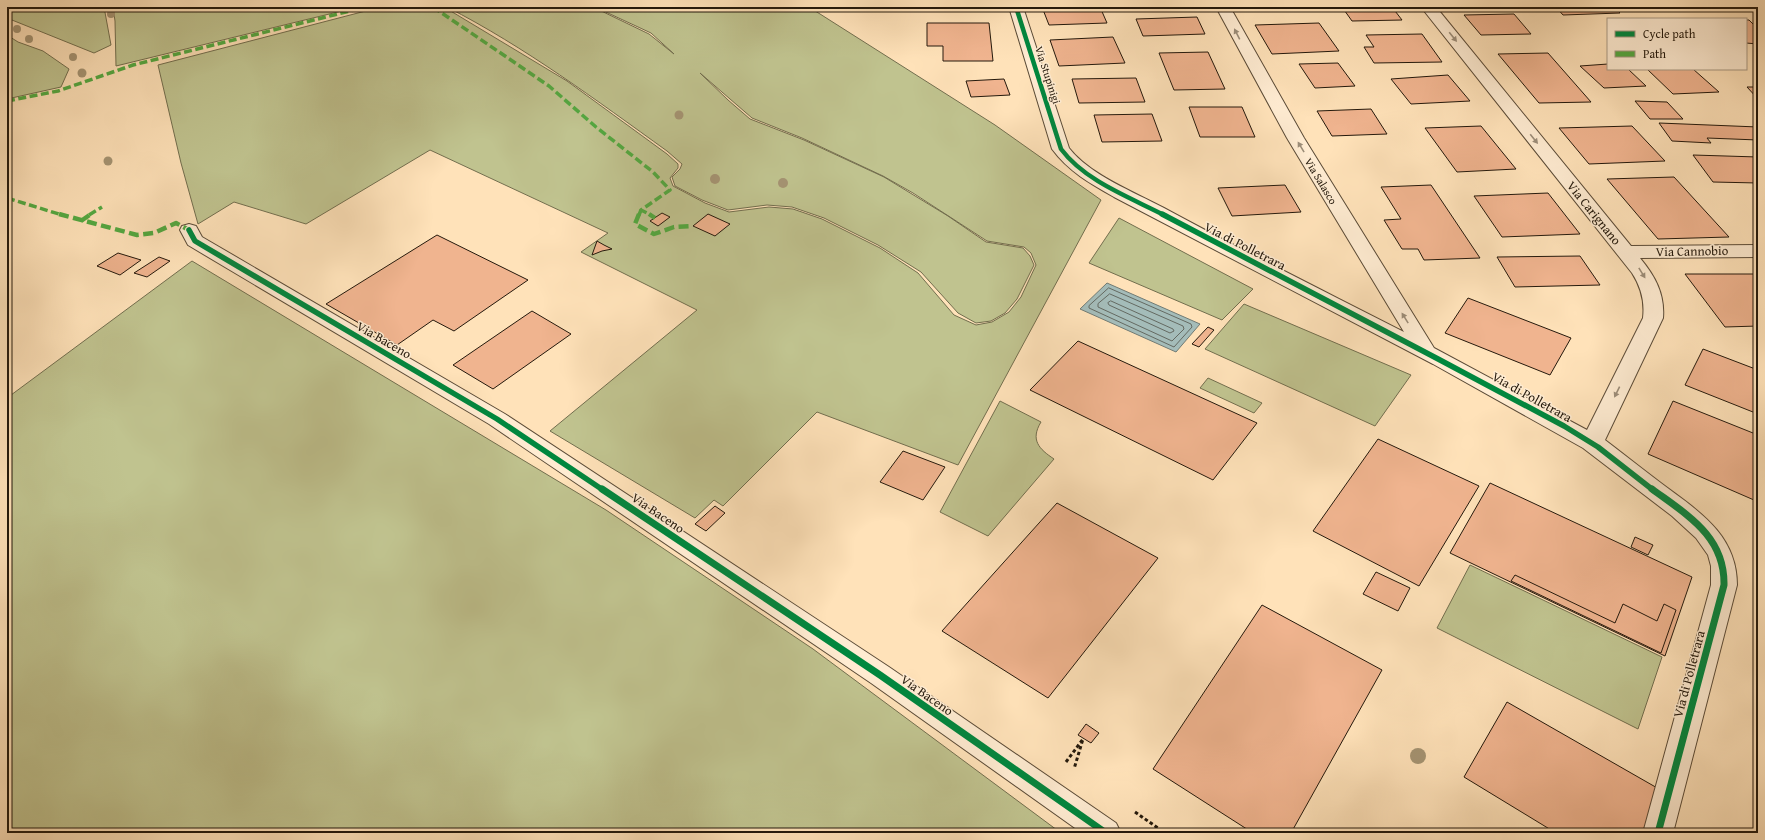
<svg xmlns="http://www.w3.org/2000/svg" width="1765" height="840" font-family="'Gentium Book Plus',serif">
  <rect width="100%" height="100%" fill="#ffe2b9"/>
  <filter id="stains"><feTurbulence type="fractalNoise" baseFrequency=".005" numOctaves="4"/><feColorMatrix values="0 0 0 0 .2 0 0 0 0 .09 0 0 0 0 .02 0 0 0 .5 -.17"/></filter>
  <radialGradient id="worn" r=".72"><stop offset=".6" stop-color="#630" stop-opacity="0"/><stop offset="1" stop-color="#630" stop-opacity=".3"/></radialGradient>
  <g fill="#c0c38f" stroke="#726e4e">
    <path d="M7 7H104L111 45 94 53 7 18Z"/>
    <path d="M113 7H358L116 66 115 21Z"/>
    <path d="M381 7H444L567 81 667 154 678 164V168L670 178 673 186 705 203 729 212 769 207 793 209 822 219 880 248 918 273 954 315 976 325 992 322 1009 312 1021 297 1036 265 1031 253 1024 247 987 241 913 193 883 176 802 138 752 118 700 73 728 100 750 119 804 140 884 177 948 216 986 242 1023 248 1030 256 1034 265 1017 299 1005 313 991 321 976 323 958 313 921 272 878 245 824 218 792 207 767 205 728 210 702 200 675 186 672 177 680 169 682 164 667 151C596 100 525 47 447 7H593L649 34 674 54 651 33 595 7H809L995 125 1101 200 958 465 817 412 723 506 714 500 695 518 550 431 697 310 581 252 608 233 430 150 306 224 234 202 198 224 181 163 158 65Z"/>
    <path d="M7 35 18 42 43 51 69 69 61 87 7 99Z"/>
    <path d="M1119 218 1253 289 1222 320 1089 263Z"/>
    <path d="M192 261 606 510 813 649 1061 833H7V398Z"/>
    <path d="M1244 304 1411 375 1375 426 1205 349Z"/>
    <path d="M1208 378 1262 403 1254 413 1200 388Z"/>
    <path d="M1000 401 1041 422C1030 440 1039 449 1054 459L988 536 940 512Z"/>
    <path d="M1470 565 1662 657 1638 729 1437 628Z"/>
  </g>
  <path fill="#a4bcb9" stroke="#717b74" d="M1107 283 1200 324 1176 352 1080 309Z"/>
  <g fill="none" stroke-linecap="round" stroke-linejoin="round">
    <g stroke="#646a62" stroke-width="1">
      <path d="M1109 288 1191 324 1192 327 1174 347 1089 308V306Z"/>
      <path d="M1110 294 1183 326 1184 329 1172 341 1098 307V304Z"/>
      <path d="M1111 301 1173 329 1174 331 1170 333 1109 305 1108 303Z"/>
    </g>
  </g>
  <g fill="#f0b48f" stroke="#24190c">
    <path d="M895 7H934L932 10Z"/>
    <path d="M1042 7H1100L1107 23 1049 25Z"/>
    <path d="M1253 7H1309L1311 10 1255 11Z"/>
    <path d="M1342 7H1392L1402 20 1352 21Z"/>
    <path d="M1556 7H1614L1620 13 1563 15Z"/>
    <path d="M1514 14 1531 34 1481 35 1464 15Z"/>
    <path d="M1197 17 1205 34 1143 36 1136 19Z"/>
    <path d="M1746 20H1749L1758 29V44L1746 43Z"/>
    <path d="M927 23H989L993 61H943V46H927Z"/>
    <path d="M1319 23 1339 51 1272 54 1255 25Z"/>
    <path d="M1422 34 1442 62 1374 63 1364 47H1374L1366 35Z"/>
    <path d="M1113 37 1125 63 1059 66 1050 40Z"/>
    <path d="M1208 52 1225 89 1174 90 1159 53Z"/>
    <path d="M1548 53 1591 102 1539 103 1498 54Z"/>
    <path d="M1338 63 1355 86 1315 88 1299 64Z"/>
    <path d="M1608 64V69H1628L1646 86 1604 88 1580 66Z"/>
    <path d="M1647 69H1693L1719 92 1673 94Z"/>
    <path d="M1448 75 1470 101 1411 104 1391 79Z"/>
    <path d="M1136 78 1145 102 1079 103 1072 79Z"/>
    <path d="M1004 79 1010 95 971 97 966 81Z"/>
    <path d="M1747 87H1758V99Z"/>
    <path d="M1635 101 1667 102 1683 119H1650Z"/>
    <path d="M1189 107H1242L1255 137H1200Z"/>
    <path d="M1371 109 1387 134 1332 136 1317 111Z"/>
    <path d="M1152 114 1162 141 1102 142 1094 115Z"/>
    <path d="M1659 123 1758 127V140L1707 138 1711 143 1672 141Z"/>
    <path d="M1481 126 1516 169 1457 172 1425 128Z"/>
    <path d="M1632 126 1665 161 1589 164 1559 128Z"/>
    <path d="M1693 155 1758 157V183L1713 182Z"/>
    <path d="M1674 177 1729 237 1658 239 1607 179Z"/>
    <path d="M1285 185 1301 212 1232 216 1218 188Z"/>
    <path d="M1431 185 1480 258 1424 260 1418 249H1402L1384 220 1401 219 1381 187Z"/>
    <path d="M1548 193 1580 234 1502 237 1474 196Z"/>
    <path d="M662 213 670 217 658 226 650 221Z"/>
    <path d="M708 214 730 224 715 236 693 226Z"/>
    <path d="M437 235 528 280 454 331 433 320 397 345 326 304Z"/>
    <path d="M597 241 604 245 612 249 602 251 592 255Z"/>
    <path d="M118 253 141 260 120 275 97 266Z"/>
    <path d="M1580 256 1600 285 1515 287 1497 257Z"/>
    <path d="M159 257 170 261 147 277 134 273Z"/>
    <path d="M1685 274H1758V326L1725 327Z"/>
    <path d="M1468 298 1571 338 1550 375 1445 333Z"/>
    <path d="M532 311 571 334 493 389 453 365Z"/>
    <path d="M1208 327 1214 330 1199 347 1192 344Z"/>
    <path d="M1078 341 1257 423 1213 480 1030 390Z"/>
    <path d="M1703 349 1758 370V414L1685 385Z"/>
    <path d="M1673 401 1758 435V491L1754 500 1648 454Z"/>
    <path d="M1378 439 1479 486 1419 586 1313 531Z"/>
    <path d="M903 451 945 467 923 500 880 482Z"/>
    <path d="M1490 483 1692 577 1665 656 1450 553Z"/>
    <path d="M1057 503 1158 558 1048 698 942 631Z"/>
    <path d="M715 506 725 513 706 531 695 524Z"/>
    <path d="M1635 537 1653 545 1648 555 1631 547Z"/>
    <path d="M1376 572 1410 588 1398 611 1363 594Z"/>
    <path d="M1515 575 1615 623 1623 604 1657 621 1664 604 1676 610 1661 653 1511 581Z"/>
    <path d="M1262 605 1382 670 1291 833H1253L1153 769Z"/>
    <path d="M1507 702 1666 793 1651 833H1556L1464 777Z"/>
    <path d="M1086 724 1099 733 1091 743 1078 735Z"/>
  </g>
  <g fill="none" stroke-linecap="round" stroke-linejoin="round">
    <g stroke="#5b4b37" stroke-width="2">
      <g id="minor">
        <path d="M1009 7H1023L1069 148C1090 175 1134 192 1164 208 1243 251 1324 291 1404 332L1287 138 1216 7H1230L1304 138 1434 348 1587 430 1643 318C1645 301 1641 287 1632 273L1421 7H1436L1631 246 1758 245V257L1640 258C1655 276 1665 294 1663 318L1605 440C1621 452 1637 465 1653 477 1691 507 1737 530 1737 585L1673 833H1643L1711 585V566L1708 555 1696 538 1672 516 1583 448 1433 364 1114 197C1091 184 1068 171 1052 149Z"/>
        <path d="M189 224 196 226 202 237 505 414 889 667 1116 823 1121 833H1082L871 683 489 424 188 245 180 230 182 226Z"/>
      </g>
    </g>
    <g stroke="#24190c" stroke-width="3" stroke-dasharray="3.5 2.5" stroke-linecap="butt">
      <path d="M1066 762 1083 739 1074 769"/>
      <path d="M1135 812 1165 833"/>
    </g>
    <use href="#minor" fill="#ffecd2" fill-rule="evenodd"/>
    <g stroke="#53a941" stroke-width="3.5" stroke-dasharray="8 3.5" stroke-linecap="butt">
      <path d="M433 7 549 86 596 127 653 172 670 190 641 210 651 215"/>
      <path d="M7 101 58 91 133 65 366 7"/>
      <path d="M7 198 62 215"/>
      <path d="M89 215 102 207"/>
      <path d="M639 215 641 210"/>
    </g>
    <g stroke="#53a941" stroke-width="4.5" stroke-dasharray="10 4.5" stroke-linecap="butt">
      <path d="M59 214 137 235 154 233 176 223 189 230"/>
      <path d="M639 214 635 224 654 234 674 227 693 226"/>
      <path d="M649 214 655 218"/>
      <path d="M81 221 91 214"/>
    </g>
    <g stroke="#ffecd2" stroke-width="6">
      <path id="cycleway-far2" d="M1016 7 1061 149C1085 181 1129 197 1164 215"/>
    </g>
    <g stroke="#ffecd2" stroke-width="8">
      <g id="cycleway-far1">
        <path d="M1162 214 1440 360 1564 426 1598 447 1653 490"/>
        <path d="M189 230 195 241 497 419 603 490"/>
      </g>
    </g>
    <g stroke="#ffecd2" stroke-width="10">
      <g id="cycleway">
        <path d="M602 489 880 675 1106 833"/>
        <path d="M1652 489C1687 515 1725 536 1724 585L1658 833"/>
      </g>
    </g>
    <use href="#cycleway-far2" stroke="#00873e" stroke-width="4.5"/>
    <use href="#cycleway-far1" stroke="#00873e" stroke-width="5.5"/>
    <use href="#cycleway" stroke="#00873e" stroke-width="7"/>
  </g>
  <g fill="#a59473">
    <circle cx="111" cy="14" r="4"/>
    <circle cx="17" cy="29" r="4"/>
    <circle cx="29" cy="39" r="4"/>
    <circle cx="73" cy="57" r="4"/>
    <circle cx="82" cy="73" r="4.5"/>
    <circle cx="679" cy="115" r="4.5"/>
    <circle cx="108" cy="161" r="4.5"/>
    <circle cx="715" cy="179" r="5"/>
    <circle cx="783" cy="183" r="5"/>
    <circle cx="1418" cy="756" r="8"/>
  </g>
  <defs><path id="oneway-solid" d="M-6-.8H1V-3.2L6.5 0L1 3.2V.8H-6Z"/></defs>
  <g fill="#9c8d79">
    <use href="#oneway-solid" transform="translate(1237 34) rotate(-117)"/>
    <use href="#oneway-solid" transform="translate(1453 37) rotate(51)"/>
    <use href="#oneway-solid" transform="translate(1534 139) rotate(51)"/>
    <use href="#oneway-solid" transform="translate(1301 147) rotate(-121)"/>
    <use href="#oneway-solid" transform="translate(1642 273) rotate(58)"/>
    <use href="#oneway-solid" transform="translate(1405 318) rotate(-122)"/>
    <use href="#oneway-solid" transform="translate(1617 392) rotate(116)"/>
  </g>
  <g text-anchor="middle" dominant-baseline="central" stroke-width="3" stroke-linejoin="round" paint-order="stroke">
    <g font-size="11" fill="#24190c" stroke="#ffecd2">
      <text transform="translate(1048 75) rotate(72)">Via Stupinigi</text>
      <text transform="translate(1321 181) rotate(59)">Via Salasco</text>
    </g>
    <g font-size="13" fill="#24190c" stroke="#ffecd2">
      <text transform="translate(1594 213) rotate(51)">Via Carignano</text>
      <text transform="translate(1245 246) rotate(27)">Via di Polletrara</text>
      <text transform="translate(1692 251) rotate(-1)">Via Cannobio</text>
      <text transform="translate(384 340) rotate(30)">Via Baceno</text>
      <text transform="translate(1532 397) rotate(29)">Via di Polletrara</text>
      <text transform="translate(658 513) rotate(34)">Via Baceno</text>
      <text transform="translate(1689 674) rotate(-75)">Via di Polletrara</text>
      <text transform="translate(927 695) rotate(35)">Via Baceno</text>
    </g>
  </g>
  <rect width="1765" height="840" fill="none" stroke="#ffe2b9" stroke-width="24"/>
  <rect x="8" y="8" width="1749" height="824" fill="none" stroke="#24190c" stroke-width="2"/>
  <rect x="12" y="12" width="1741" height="816" fill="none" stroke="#24190c"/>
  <rect x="1607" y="18" width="140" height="52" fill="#ffecd2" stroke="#a79883"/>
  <rect x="1615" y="31" width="20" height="6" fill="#00873e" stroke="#a79883"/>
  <text x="1643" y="38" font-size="12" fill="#24190c">Cycle path</text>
  <rect x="1615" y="51" width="20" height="6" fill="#53a941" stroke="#a79883"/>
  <text x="1643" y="58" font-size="12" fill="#24190c">Path</text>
  <rect width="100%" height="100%" filter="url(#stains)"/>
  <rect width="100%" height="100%" fill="url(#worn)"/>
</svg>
